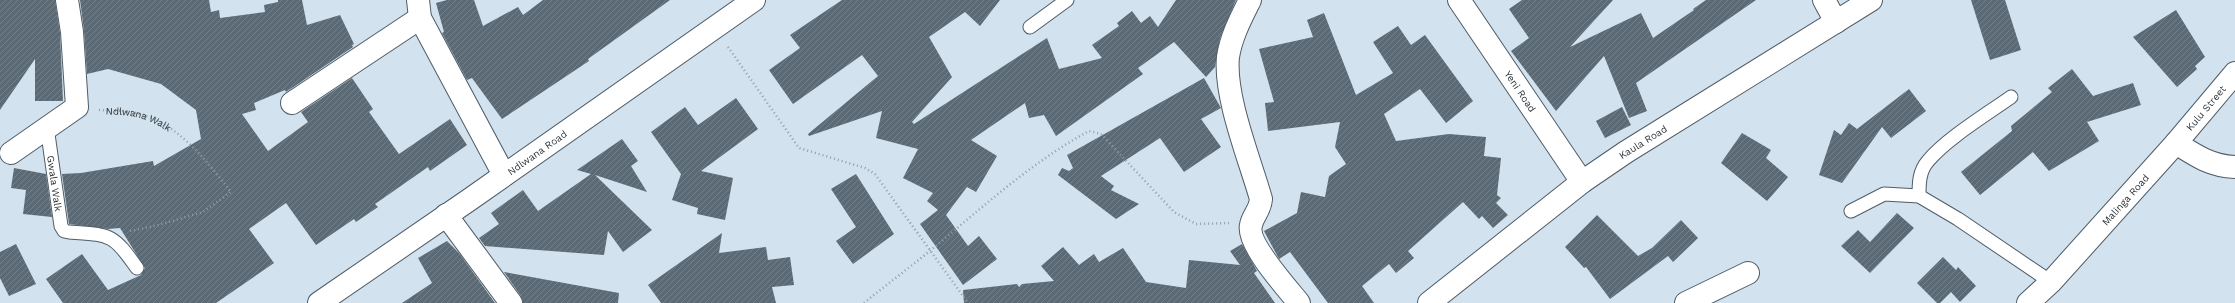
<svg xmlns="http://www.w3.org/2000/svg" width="2235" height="303" font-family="'Work Sans',sans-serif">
  <defs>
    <pattern id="building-hatch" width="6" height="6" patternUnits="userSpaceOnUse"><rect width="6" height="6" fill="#5b6a74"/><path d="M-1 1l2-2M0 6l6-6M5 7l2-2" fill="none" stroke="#748088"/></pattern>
  </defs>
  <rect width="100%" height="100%" fill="#d2e2ee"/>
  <g fill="url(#building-hatch)">
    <path d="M0 0H55L60 33 63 101H35V59L0 110Z"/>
    <path d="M80 0H209L211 12 219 10 220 18 265 12 264 5 278 2V0H302L307 25 340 15 354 44 352 45 353 47 286 92 285 90 254 103 256 110 242 114 268 151 308 122 301 112 352 78 373 109 369 112 399 154 450 119 467 145 430 171 428 167 375 204 378 207 356 222 354 219 316 245 286 203 249 229 274 263 216 303H63L46 279 82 254 108 290 141 275 145 268 120 228 108 229 69 224 62 174 81 173 153 161 154 166 201 139 196 110 161 84 108 69 87 74 84 31Z"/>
    <path d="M447 0H474L483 26 518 7 523 15 543 0H670L588 59 589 61 502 119 472 78 467 80 442 33 444 32 436 3Z"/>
    <path d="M842 0H1000L980 26 965 12 929 37 952 77 912 122 914 124 1047 38 1059 69 1102 58 1092 45 1119 26 1117 23 1132 11 1141 23 1150 16 1158 27 1176 0H1236L1220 38 1215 67 1206 77 1174 42 1138 68 1143 74 1056 136 1044 115 1029 118 1025 103 971 140 997 156 976 192 967 187 946 215 968 246 979 236 997 259 963 285 920 224 938 210 927 201 933 193 903 178 918 149 876 138 882 111 809 136 808 134 878 76 862 55 793 104 769 70 800 48 790 35Z"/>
    <path d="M1522 0H1613L1570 47 1641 13 1653 38 1694 10 1693 9 1706 0H1756L1636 83 1647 111 1629 118 1604 56 1556 111 1511 51 1529 38 1509 9Z"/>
    <path d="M1971 0H2005L2021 50 1990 60Z"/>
    <path d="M2176 10 2205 57 2195 66 2197 69 2177 87 2133 37Z"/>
    <path d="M1324 13 1356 95 1393 73 1373 42 1398 26 1411 45 1425 35 1473 101 1446 123 1420 89 1384 114 1396 141 1449 134 1486 137 1484 156 1501 158 1497 195 1501 198 1496 203 1508 215 1493 228 1482 216 1479 219 1463 202 1408 251 1414 258 1396 273 1389 264 1362 286 1374 303H1328L1290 252 1279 259 1264 231 1297 213 1301 192 1325 197 1329 176 1346 164 1335 147 1340 122 1268 131 1265 103 1274 102 1259 49 1313 37 1307 20Z"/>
    <path d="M2072 69 2093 96 2133 83 2141 105 2087 122 2099 141 2049 171 2033 152 1980 195 1961 172 2012 131 2011 126 2052 92 2048 88Z"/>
    <path d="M1204 78 1221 108 1201 119 1221 147 1184 172 1160 138 1101 176 1114 186 1111 190 1139 204 1116 219 1058 175 1062 168 1069 171 1073 168 1067 155Z"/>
    <path d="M1909 89 1926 111 1891 138 1882 127 1842 183 1819 175 1834 130 1841 135 1849 123 1857 129Z"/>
    <path d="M736 98 758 129 701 171 733 178 725 220 697 214 698 208 672 200 681 174 651 132 685 107 698 125Z"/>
    <path d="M1622 107 1631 125 1605 138 1596 121Z"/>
    <path d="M1742 133 1771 150 1766 158 1788 177 1767 201 1721 163Z"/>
    <path d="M622 139 638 161 631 166 647 192 595 175 652 230 623 252 608 231 604 255 485 246 479 238 499 224 491 213 523 190 538 211 591 174 577 170Z"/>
    <path d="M14 168 46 174 52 217 23 214 26 190 11 188Z"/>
    <path d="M856 174 894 234 853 264 836 241 856 227 831 189Z"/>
    <path d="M1897 213 1914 228 1870 273 1841 246 1858 230 1870 242Z"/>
    <path d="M1597 215 1638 256 1652 248 1681 220 1698 238 1673 262 1668 256 1610 299 1586 267 1584 268 1565 247Z"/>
    <path d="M722 233 719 253 766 247 768 260 790 257 794 285 772 287 776 303H661L648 285Z"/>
    <path d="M447 241 459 253 495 303H402L432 283 418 258Z"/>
    <path d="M16 244 36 284 9 296 0 278V252Z"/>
    <path d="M1242 244 1257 271 1254 273 1275 303H964L963 290 1017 284 1019 287 1022 284 1054 281 1041 266 1063 247 1079 265 1094 254 1099 262 1123 248 1146 282 1186 288 1189 260 1240 265 1230 251Z"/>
    <path d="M1943 257 1956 270 1958 267 1976 286 1960 302 1951 292 1940 303H1937L1917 283Z"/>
    <path d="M504 272 619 293 618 303H523L521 296Z"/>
  </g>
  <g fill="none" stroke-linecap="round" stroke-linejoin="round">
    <g stroke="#4f5c67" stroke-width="15">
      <g id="lane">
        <path d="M1030 27 1067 0"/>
        <path id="s2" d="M47 127 61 226 64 231 69 232C111 235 112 233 137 268"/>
        <path d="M1919 196C1919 184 1919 171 1928 161 1946 139 1987 114 2011 97"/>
        <path d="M1851 211 1884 194 1919 196 1958 219 2051 282"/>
      </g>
    </g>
    <g stroke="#4f5c67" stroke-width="24">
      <g id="street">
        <path d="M418 0 420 18 504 175"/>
        <path d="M1250 0C1241 18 1231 37 1228 57 1224 97 1250 160 1261 199 1260 211 1253 215 1251 225 1246 243 1287 288 1299 303"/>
        <path id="s3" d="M1459 0 1582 182"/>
        <path d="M1824 0 1836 22"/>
        <path d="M292 103 420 18"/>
        <path d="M2176 143C2196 156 2211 166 2235 167"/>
        <path d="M11 153 77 107 72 32 67 0"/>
        <path d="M446 215 511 303"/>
        <path id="s4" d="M319 303 469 200 754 0"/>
        <path id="s5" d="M1429 303 1582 182 1626 152 1871 0"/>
        <path d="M1686 303 1748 273"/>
        <path id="s6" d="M2028 303 2051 282 2176 143 2235 73"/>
      </g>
    </g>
    <g stroke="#939fa8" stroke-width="2.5" stroke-dasharray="1 3" stroke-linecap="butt">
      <path d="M728 47 799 148 865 168 875 174 968 303"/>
      <path id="s1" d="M99 110C111 111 124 110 136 113 177 122 206 160 231 192L203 212 155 226 130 231"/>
      <path d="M864 303C886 285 909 268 931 250 982 208 1030 163 1089 131L1101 134 1174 212 1196 224 1229 223"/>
    </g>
    <use href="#lane" stroke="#fff" stroke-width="13"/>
    <use href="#street" stroke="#fff" stroke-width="22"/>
  </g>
  <g text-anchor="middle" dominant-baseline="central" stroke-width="4" stroke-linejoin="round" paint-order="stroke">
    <g font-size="10" fill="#2f3539" stroke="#dfeffb">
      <text stroke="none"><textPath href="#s3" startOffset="110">Yeni Road</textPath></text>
      <text stroke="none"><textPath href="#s6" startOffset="264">Kulu Street</textPath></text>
      <text stroke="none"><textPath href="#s1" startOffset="41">Ndlwana Walk</textPath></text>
      <text stroke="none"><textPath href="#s5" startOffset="268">Kaula Road</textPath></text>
      <text stroke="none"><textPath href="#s4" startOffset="265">Ndlwana Road</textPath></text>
      <text stroke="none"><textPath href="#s2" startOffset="57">Gwala Walk</textPath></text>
      <text stroke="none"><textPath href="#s6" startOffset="142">Malinga Road</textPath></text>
    </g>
  </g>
</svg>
